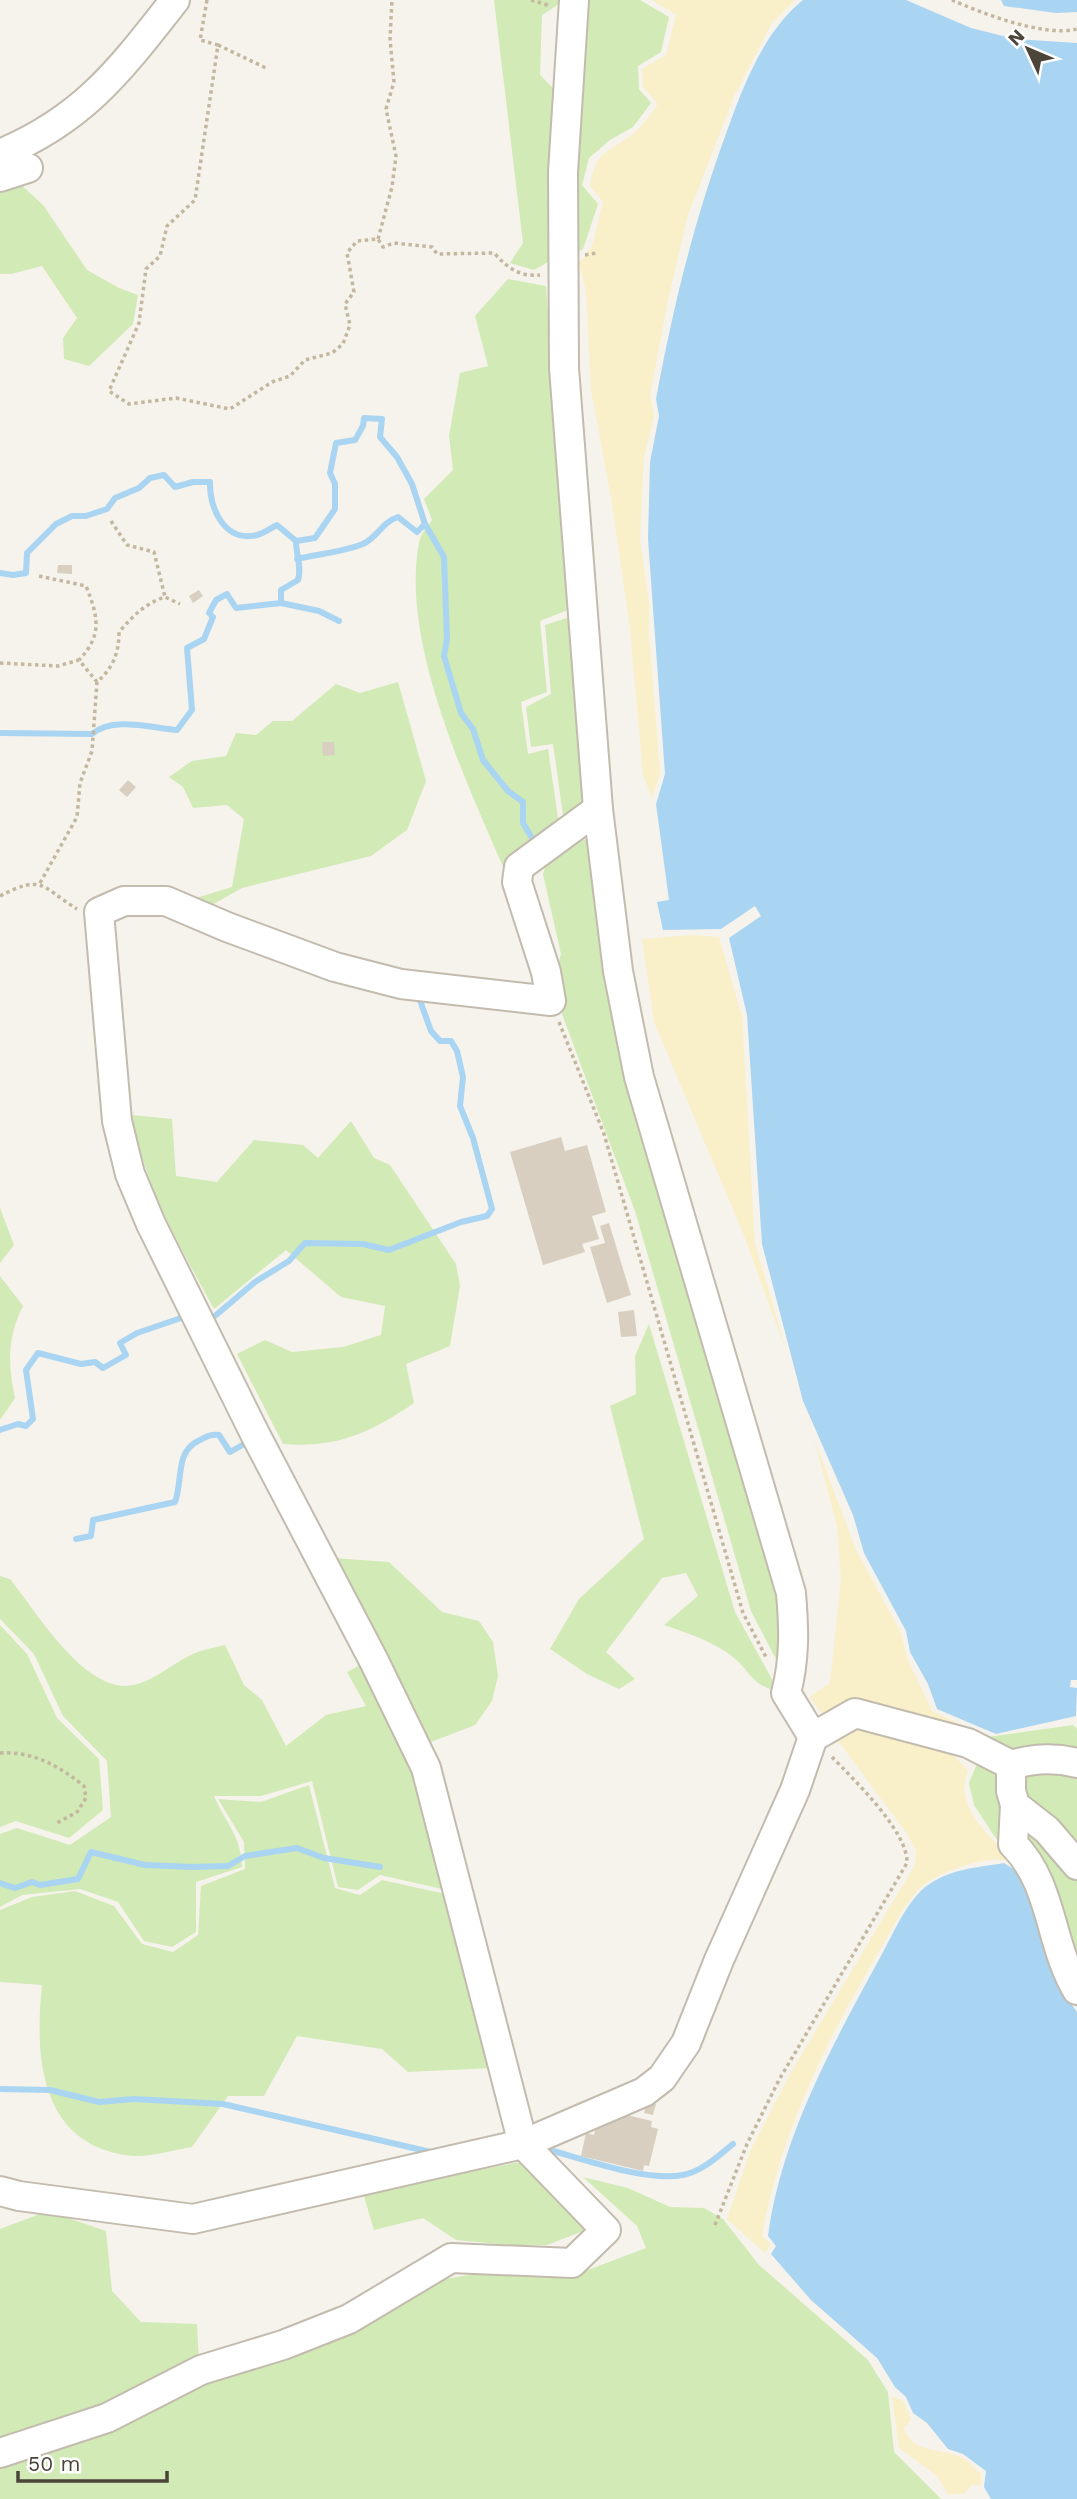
<svg xmlns="http://www.w3.org/2000/svg" width="1077" height="2499" font-family="'Work Sans',sans-serif">
  <rect width="100%" height="100%" fill="#f6f3ec"/>
  <g fill="#d2eab5">
    <path d="M494 0H565L542 15 540 75 556 91 553 233 548 262 534 270 510 263 523 243Z"/>
    <path d="M586 0H640L669 17 661 52 638 66 639 89 651 103 633 127 610 140 589 158 582 185 598 204 583 249 570 256Z"/>
    <path d="M16 180 43 205 87 270 119 288 138 295 133 324 89 366 64 359 63 338 77 318 42 266 11 274H0V186Z"/>
    <path d="M508 279 546 286 568 610 540 621 547 692 521 702 528 754 548 749 559 825 505 871C466 782 400 640 419 543 420 535 427 527 432 520L424 499 453 470 449 436 460 373 488 366 475 316Z"/>
    <path d="M570 617 587 807 564 822 553 744 531 747 526 707 551 694 545 625Z"/>
    <path d="M398 682 426 781 407 830 371 856 242 888 203 910 186 901 232 887 244 819 227 805 193 808 183 787 169 777 192 761 226 756 236 733 256 735 273 721H292L336 684 360 693Z"/>
    <path d="M590 838 779 1587 781 1669 751 1611 635 1211 552 987 561 954 543 874 547 861 571 844Z"/>
    <path d="M132 1115 172 1119 176 1176 217 1182 254 1140 303 1145 318 1158 351 1121 374 1158 390 1165 456 1264 460 1286 450 1346 406 1364 414 1403C370 1433 338 1448 283 1444L237 1354 265 1340 292 1352 343 1347 381 1335 385 1306 341 1297 286 1250 214 1309C180 1246 144 1186 132 1115Z"/>
    <path d="M0 1208 14 1245 0 1263Z"/>
    <path d="M0 1276 23 1306C7 1337 8 1364 15 1398L0 1420Z"/>
    <path d="M649 1324 735 1612 779 1692C750 1684 753 1674 733 1657 713 1641 687 1633 664 1625L698 1596 686 1573 662 1578 606 1652 635 1679 619 1689 587 1674 550 1649 579 1599 644 1539 610 1406 636 1394 635 1356Z"/>
    <path d="M333 1558 389 1562 442 1612 479 1621 493 1642 498 1676 492 1701 475 1725 431 1742Z"/>
    <path d="M0 1576 10 1579C36 1611 80 1686 126 1686 149 1685 169 1666 189 1656 199 1650 213 1648 225 1645L244 1685 262 1700 286 1746 326 1715 366 1706 347 1672 368 1661 406 1740 451 1891 380 1875 358 1890 338 1887 312 1781 261 1796H214C226 1824 241 1835 242 1867L196 1882V1932L172 1947 144 1941 118 1902 80 1889 22 1895 0 1907V1834L17 1828 70 1845 111 1817 107 1761 63 1716 34 1654 0 1619Z"/>
    <path d="M0 1625 27 1654 57 1718 99 1759 103 1810 69 1838 16 1821 0 1827Z"/>
    <path d="M1073 1725 1077 1729V1977L1020 1863 995 1837 974 1805 969 1783 988 1737Z"/>
    <path d="M309 1785 335 1888 360 1895 382 1880 450 1895 492 2068 408 2072 382 2049 297 2036 264 2096H228L192 2147C174 2150 151 2157 133 2156 41 2147 34 2060 42 1985L0 1982V1910L32 1897 75 1891 114 1906 142 1944 173 1952 198 1935 201 1886 245 1869 244 1842 218 1799 261 1802Z"/>
    <path d="M520 2162 586 2230 547 2245H510L456 2240 423 2218 374 2230 363 2193Z"/>
    <path d="M583 2177 628 2188 670 2207 704 2208 723 2219 759 2265 868 2360 888 2392 894 2452 941 2499H0V2465L201 2383 349 2329 446 2279 480 2273H580L646 2248 637 2226Z"/>
    <path d="M48 2211 106 2231 112 2291 141 2322 197 2324 199 2363 109 2405 0 2444V2229Z"/>
  </g>
  <g fill="#f9efc9">
    <path d="M652 0H795L772 23 735 94 688 215 668 300 650 395 654 416 644 457 640 539 649 604V634L660 773 652 798 643 775 630 628 611 497 591 390 586 291 579 263 592 246 603 202 590 186C596 149 608 154 634 133 643 126 651 113 658 104L643 87 642 69 666 55 676 15Z"/>
    <path d="M692 935 719 937 742 1016 755 1243 786 1351 743 1233 654 1022 642 939Z"/>
    <path d="M814 1439 857 1552 901 1633 907 1658 932 1711 973 1730 976 1736 848 1702 823 1715 810 1697 830 1683 841 1580 837 1526Z"/>
    <path d="M851 1725 948 1750 968 1770C951 1810 998 1841 1019 1868 1015 1866 1009 1861 1005 1860 984 1856 935 1873 920 1888 902 1906 890 1933 877 1955 826 2041 779 2136 762 2236L771 2244 765 2253 727 2219 751 2149 793 2069 915 1865 916 1850 905 1831 839 1742 838 1733Z"/>
    <path d="M892 2396 903 2401 911 2419 904 2429C914 2453 937 2448 958 2456 967 2459 974 2468 981 2474V2486L971 2485 964 2494H948L937 2476 899 2448Z"/>
  </g>
  <g fill="#a9d4f2">
    <path d="M803 0H1077V1680H1071L1070 1687 1077 1688 1076 1716 996 1734 937 1709 928 1684 910 1652 906 1631 864 1553 853 1515 803 1401 762 1244 747 1015 729 938 761 916 755 906 721 929 663 930 657 902 669 900 656 804 665 774 648 539 650 462 659 416 656 399C673 308 692 229 723 142 741 92 761 34 803 0Z"/>
    <path d="M1004 1863 1018 1872 1063 1992 1077 2012V2499H991L984 2487 986 2471 963 2454 948 2449 927 2423 913 2413 906 2397 895 2387 877 2358 811 2300 771 2254 776 2246 768 2236C781 2137 834 2042 881 1956 893 1934 905 1905 924 1888 948 1869 975 1868 1004 1863Z"/>
  </g>
  <path fill="#f6f3ec" d="M906 0H1001L1004 6 1056 13 1077 12V43L1015 39 971 28Z"/>
  <g fill="none" stroke-linecap="round" stroke-linejoin="round">
    <g stroke="#a9d4f2" stroke-width="6">
      <path d="M297 559C318 554 343 552 363 544 378 537 382 522 398 517L417 532 425 524"/>
      <path d="M0 573 13 575 26 573 27 553 56 524 72 516H86L107 509 115 498 139 488 150 478 164 475 175 487 193 482H210C209 507 224 543 257 535 264 533 271 528 277 525L296 541"/>
      <path d="M281 603 319 611 339 621"/>
      <path d="M0 733 92 734C113 716 151 728 177 730L192 710 187 648 204 639 213 617 209 613 216 600 227 594 236 608 281 603V590L298 580C302 567 296 555 296 541L315 538 335 509V484L330 473 336 443 355 440 363 426 364 418 382 419 380 437 397 457 412 484 425 524 444 557 447 639 444 656 461 713 473 729 483 760 508 791 523 802V823L532 838"/>
      <path d="M205 1317 215 1316 255 1282 289 1261 305 1243 363 1244 389 1250 461 1222 487 1216 492 1209 473 1138 460 1106 463 1077 457 1051 451 1041H440L431 1031 418 995"/>
      <path d="M0 1430 18 1424 26 1426 33 1419 26 1370 38 1353 81 1364 95 1362 103 1368 126 1355 120 1343 137 1333 187 1316"/>
      <path d="M76 1539 91 1536 93 1520 175 1502C183 1481 175 1452 198 1441 206 1437 210 1434 219 1435L230 1452 246 1443 244 1438"/>
      <path d="M0 1883 15 1888 32 1882 40 1885 78 1879 91 1852 145 1865 192 1867 228 1866 245 1856 297 1848 324 1858 380 1867"/>
      <path d="M0 2089 50 2090 99 2102 134 2099 223 2104 435 2153"/>
      <path d="M546 2149C584 2159 645 2182 683 2175 703 2171 718 2156 733 2144"/>
    </g>
  </g>
  <g fill="#d8cfc1">
    <path d="M58 565H72V574L57 573Z"/>
    <path d="M199 590 203 596 193 603 189 596Z"/>
    <path d="M322 742H334L335 755 323 756Z"/>
    <path d="M128 780 136 787 127 797 119 790Z"/>
    <path d="M561 1137 565 1151 587 1145 606 1212 592 1216 599 1239 582 1244 585 1252 543 1265 510 1152Z"/>
    <path d="M609 1223 631 1295 607 1303 590 1247 605 1243 600 1226Z"/>
    <path d="M634 1310 637 1336 621 1337 618 1312Z"/>
    <path d="M647 2102 656 2104 653 2115 644 2113Z"/>
    <path d="M618 2113 652 2121 651 2127 658 2129 649 2166 644 2165 643 2171 581 2156 586 2133 594 2135 597 2122Z"/>
  </g>
  <g fill="none" stroke-linecap="round" stroke-linejoin="round">
    <g stroke="#c2bbae" stroke-width="32">
      <g id="minor">
        <path d="M574 0 563 172 564 368 598 809 618 971 639 1077 791 1593C794 1628 795 1659 786 1693L813 1737"/>
        <path d="M0 154C84 119 120 70 175 0"/>
        <path d="M0 177 28 168"/>
        <path d="M1011 1765V1791L1015 1805 1047 1830 1077 1865"/>
        <path d="M1015 1805 1013 1844C1053 1884 1049 1943 1077 1990"/>
        <path d="M0 2191 19 2196 193 2219 523 2144 644 2092 662 2078 686 2043 719 1960 795 1790 813 1737 855 1713 968 1743 1011 1765C1034 1758 1054 1757 1077 1763"/>
        <path d="M0 2453 107 2418 201 2370 283 2345 349 2319 451 2258 572 2263 606 2230 523 2144 426 1768 374 1661 255 1434 151 1224 130 1174 117 1121 99 912 124 901H166L227 927 335 967 401 984 551 1001 546 972 517 882 519 867 598 809"/>
      </g>
    </g>
    <g stroke="#c4b79f" stroke-width="3.5" stroke-dasharray="3.5 3.5" stroke-linecap="butt">
      <path d="M207 0 200 40 218 45 195 200 167 226 160 256 146 269 139 323 109 391 129 404 176 398 230 409 272 382 290 376 305 360 332 353 343 344 350 325 345 304 354 292 347 253 357 241 378 239 383 247 394 243 432 247 437 254 494 253C508 268 519 277 540 275"/>
      <path d="M531 0 551 6"/>
      <path d="M952 0C984 14 1043 37 1077 29"/>
      <path d="M218 45 268 69"/>
      <path d="M378 239 392 187 396 156 386 109 394 82 390 39 392 0"/>
      <path d="M585 255 596 253"/>
      <path d="M111 521 127 545 154 552 165 597"/>
      <path d="M39 576 86 586C98 616 103 635 79 660"/>
      <path d="M0 663 58 666 79 660 97 682"/>
      <path d="M40 883 77 817 80 783 92 751 97 682C113 668 119 653 119 632 133 616 144 604 165 597L180 604"/>
      <path d="M0 896C43 874 40 886 77 909"/>
      <path d="M559 1022 604 1134 743 1613 767 1659"/>
      <path d="M0 1753C33 1751 59 1766 84 1786L86 1798 77 1812 55 1824"/>
      <path d="M715 2225 747 2144 779 2080 907 1863C908 1831 853 1779 831 1756"/>
    </g>
    <use href="#minor" stroke="#fff" stroke-width="28"/>
  </g>
  <g transform="translate(1028 49) rotate(314)" stroke="#ffffff" stroke-width="5" paint-order="stroke">
  <path d="M0-5L12 26L0 18L-12 26Z" fill="#4b4439"/>
  <text y="-10" font-size="19" font-weight="bold" text-anchor="middle" fill="#4b4439">N</text>
  </g>
  <path d="M18 2471v10h149v-10" fill="none" stroke="#4b4439" stroke-width="3.5"/>
  <text x="28" y="2471" font-size="21" fill="#4b4439" stroke="#ffffff" stroke-width="5" paint-order="stroke">50 m</text>
</svg>
